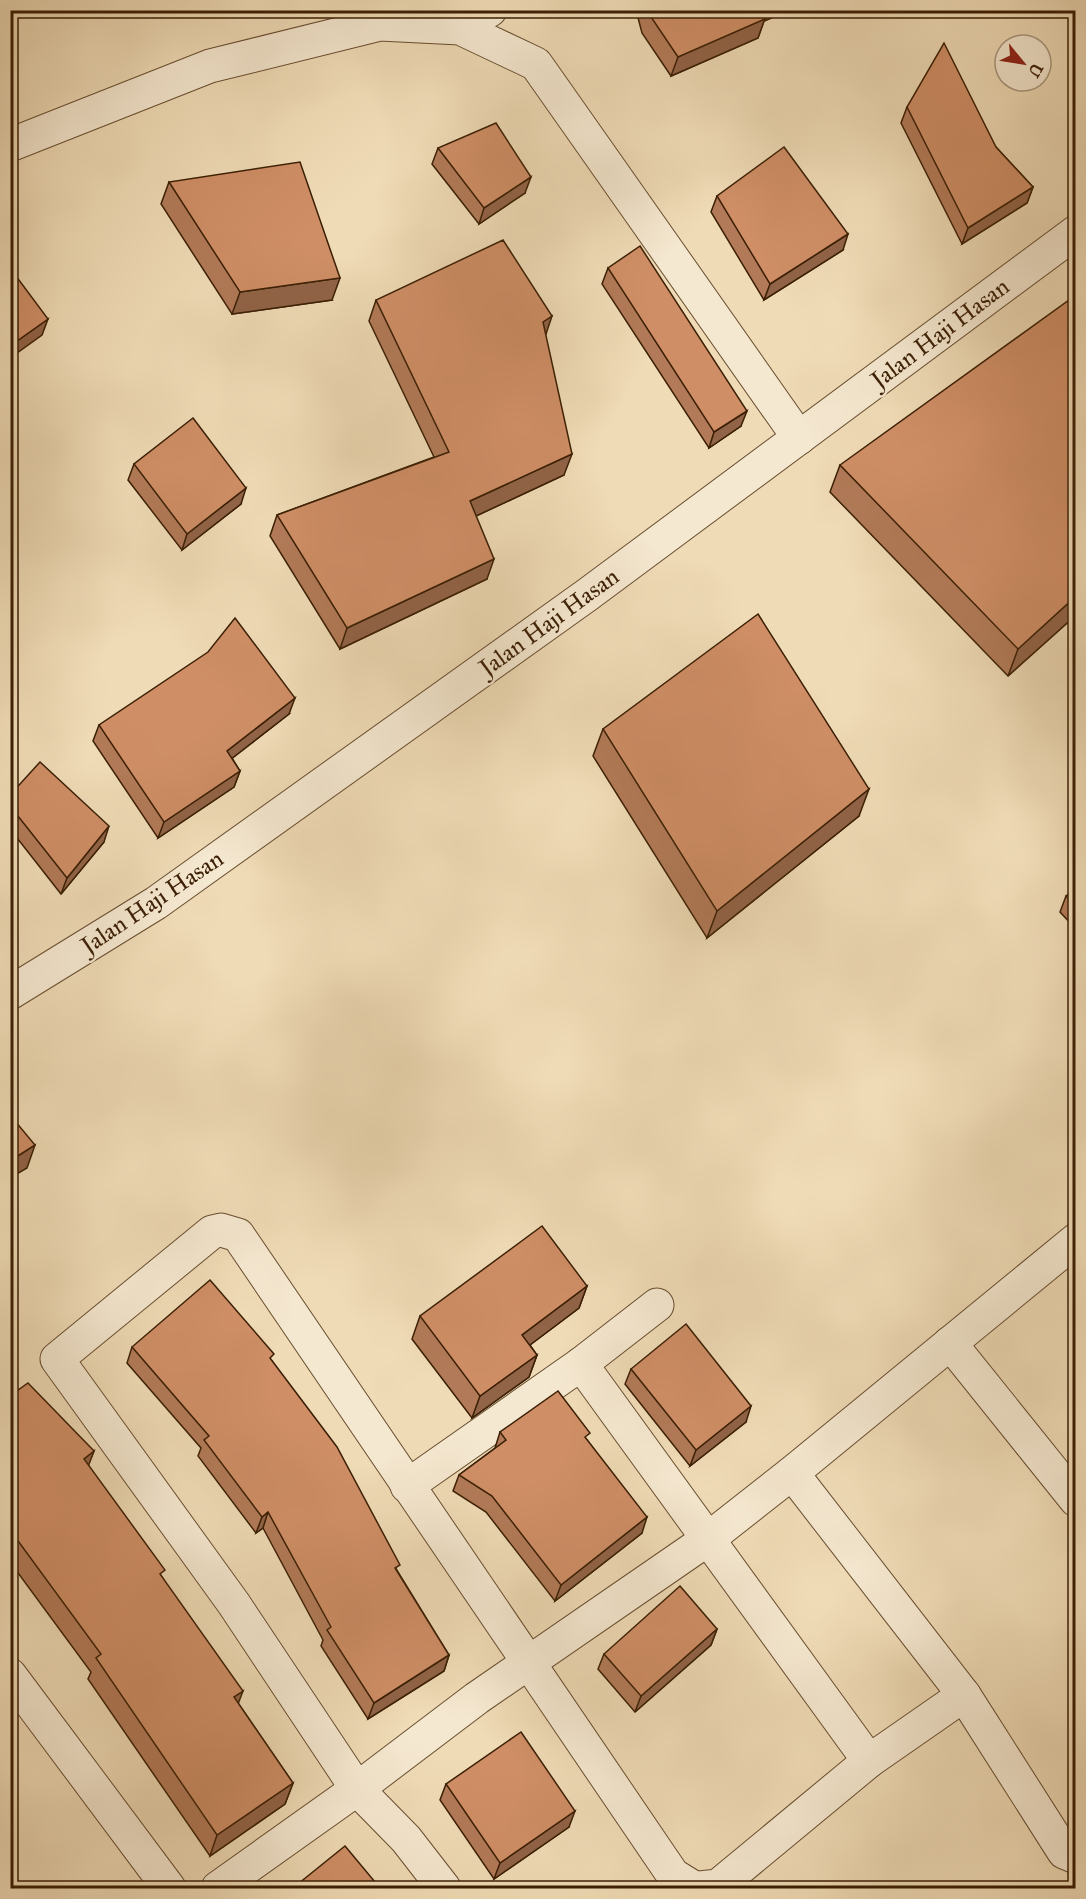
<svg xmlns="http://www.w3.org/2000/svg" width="1086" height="1899" font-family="'IM FELL Great Primer',serif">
  <rect width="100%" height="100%" fill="#efdbb6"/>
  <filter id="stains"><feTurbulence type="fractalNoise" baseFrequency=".00333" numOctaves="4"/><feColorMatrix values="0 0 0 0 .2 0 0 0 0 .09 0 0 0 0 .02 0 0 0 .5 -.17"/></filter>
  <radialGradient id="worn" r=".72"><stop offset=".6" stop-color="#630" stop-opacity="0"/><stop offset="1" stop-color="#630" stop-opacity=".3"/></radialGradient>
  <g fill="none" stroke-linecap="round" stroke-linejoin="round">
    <g stroke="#684e30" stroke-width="35">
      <g id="minor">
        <path d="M460 28 490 10"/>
        <path d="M10 145 210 66 380 24 460 28 536 64 799 438"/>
        <path d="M10 993 156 903 587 595 1076 232"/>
        <path d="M1076 1240 792 1473 964 1695 1064 1852 1076 1857"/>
        <path d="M950 1343 1076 1500"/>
        <path d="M581 1364 869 1761"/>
        <path d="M407 1486 581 1364 657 1305"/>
        <path d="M10 1675 169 1888"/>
        <path d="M218 1888 357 1789 477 1698 708 1539 792 1473"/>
        <path d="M444 1888 406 1839 357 1789 234 1604 57 1359 212 1232 221 1230 238 1235 673 1875 694 1888"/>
        <path d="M700 1888 718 1886 869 1761 964 1695"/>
      </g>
    </g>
    <use href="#minor" stroke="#f5e8d0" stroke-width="33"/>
  </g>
  <g fill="#b27a58" stroke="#3b1f04" stroke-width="1.5">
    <path d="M636 10H790L764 21 758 38 671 76 642 33Z"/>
    <path d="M907 107 996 147 1033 187 1027 203 962 244 901 123Z"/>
    <path d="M438 148 525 193 479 224 432 164Z"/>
    <path d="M169 182 332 300 232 314 161 204Z"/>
    <path d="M717 196 843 250 764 300 711 212Z"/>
    <path d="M608 268 741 426 709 448 602 284Z"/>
    <path d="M376 300 545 335 564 475 476 516 487 579 340 649 270 536 277 515 434 457 369 321Z"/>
    <path d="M134 464 241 504 182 550 128 480Z"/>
    <path d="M840 465 1076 615 1008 676 830 492Z"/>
    <path d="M289 714 232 758 240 771 234 787 158 838 93 741 99 725Z"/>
    <path d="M603 729 859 816 707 938 593 756Z"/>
    <path d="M10 795 104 842 61 894 10 829Z"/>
    <path d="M1076 889V929L1060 912 1066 896Z"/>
    <path d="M587 1286 579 1308 530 1345 537 1355 529 1377 472 1418 412 1339 420 1316Z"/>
    <path d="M132 1347 272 1361 398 1572 449 1655 444 1671 368 1719 321 1646 323 1640 263 1528 256 1533 198 1456 201 1448 127 1363Z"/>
    <path d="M631 1369 746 1422 690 1466 625 1384Z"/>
    <path d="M10 1396 94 1451 88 1465 162 1577 238 1703 293 1783 285 1804 210 1856 88 1679 91 1672 10 1562Z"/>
    <path d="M500 1432 587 1440 642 1533 555 1601 486 1512 453 1491 459 1475 495 1448Z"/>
    <path d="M717 1629 711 1645 635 1712 598 1669 604 1654Z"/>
    <path d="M446 1784 569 1827 494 1879 440 1800Z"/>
  </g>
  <g fill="#916347" stroke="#3b1f04" stroke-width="1.5">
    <path d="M184 10H193L183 15Z"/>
    <path d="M756 10H790L764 21 758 38 671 76 678 57Z"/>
    <path d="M531 177 525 193 479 224 484 208Z"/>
    <path d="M1033 187 1027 203 962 244 968 228Z"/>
    <path d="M848 234 843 250 764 300 770 284Z"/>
    <path d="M340 278 332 300 232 314 240 292Z"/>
    <path d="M552 316 545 337 543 322Z"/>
    <path d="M48 319 42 335 10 358V346Z"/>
    <path d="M747 411 741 426 709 448 714 432Z"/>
    <path d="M572 454 564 475 463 522 470 501Z"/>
    <path d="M246 488 241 504 182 550 187 534Z"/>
    <path d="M494 559 487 579 340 649 347 628Z"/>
    <path d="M1076 596V615L1008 676 1018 649Z"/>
    <path d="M295 698 289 714 221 767 227 751Z"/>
    <path d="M240 771 234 787 158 838 164 822Z"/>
    <path d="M869 789 859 816 707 938 717 911Z"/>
    <path d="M109 826 104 842 61 894 67 878Z"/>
    <path d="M35 1145 27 1168 10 1178V1161Z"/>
    <path d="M587 1286 579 1308 514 1357 522 1335Z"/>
    <path d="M537 1355 529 1377 472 1418 480 1396Z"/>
    <path d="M751 1406 746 1422 690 1466 696 1450Z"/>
    <path d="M94 1451 86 1472 84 1459Z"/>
    <path d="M268 1512 263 1528 256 1533 262 1517Z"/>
    <path d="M647 1517 642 1533 555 1601 561 1585Z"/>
    <path d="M717 1629 711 1645 635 1712 641 1696Z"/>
    <path d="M449 1655 444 1671 368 1719 374 1703Z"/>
    <path d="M243 1691 235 1712 234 1697Z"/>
    <path d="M293 1783 285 1804 210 1856 217 1835Z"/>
    <path d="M575 1811 569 1827 494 1879 500 1863Z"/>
  </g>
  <g fill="#cf8e66" stroke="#3b1f04" stroke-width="1.5">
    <path d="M648 10H759L765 19 678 57 649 14Z"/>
    <path d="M944 43 996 147 1033 187 968 228 907 107Z"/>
    <path d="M496 123 531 177 484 208 438 148Z"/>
    <path d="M784 147 848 234 770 284 717 196Z"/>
    <path d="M300 162 340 278 240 292 169 182Z"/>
    <path d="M503 240 552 316 543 322 572 454 470 501 494 559 347 628 277 515 449 452 376 300Z"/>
    <path d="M640 246 747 411 714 432 608 268Z"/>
    <path d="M10 268 48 319 10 346Z"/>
    <path d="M1076 295V596L1018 649 840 465Z"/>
    <path d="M193 418 246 488 187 534 134 464Z"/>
    <path d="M758 614 869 789 717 911 603 729Z"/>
    <path d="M235 618 295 698 227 751 240 771 164 822 99 725 208 652Z"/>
    <path d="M40 762 109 826 67 878 10 806V795Z"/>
    <path d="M1076 889V906L1066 896Z"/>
    <path d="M10 1115 35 1145 10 1161Z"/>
    <path d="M542 1226 587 1286 522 1335 537 1355 480 1396 420 1316Z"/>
    <path d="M210 1280 274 1354 270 1358 337 1447 400 1565 395 1568 449 1655 374 1703 327 1630 331 1627 268 1512 262 1517 204 1440 209 1436 132 1347Z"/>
    <path d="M686 1324 751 1406 696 1450 631 1369Z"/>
    <path d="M28 1383 94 1451 84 1459 165 1570 160 1574 243 1691 234 1697 293 1783 217 1835 96 1658 101 1654 10 1530V1396Z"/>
    <path d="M558 1391 590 1433 585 1437 647 1517 561 1585 492 1496 459 1475 506 1440 500 1432Z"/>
    <path d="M680 1586 717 1629 641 1696 604 1654Z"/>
    <path d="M521 1732 575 1811 500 1863 446 1784Z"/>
    <path d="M345 1846 380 1888H293Z"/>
  </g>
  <g text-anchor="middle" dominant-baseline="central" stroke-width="4.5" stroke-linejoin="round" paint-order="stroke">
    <g font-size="24" fill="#3b1f04" stroke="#f5e8d0">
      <text transform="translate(940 333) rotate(-37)">Jalan Haji Hasan</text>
      <text transform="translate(549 622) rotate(-36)">Jalan Haji Hasan</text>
      <text transform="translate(152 902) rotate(-34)">Jalan Haji Hasan</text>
    </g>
  </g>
  <rect width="1086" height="1899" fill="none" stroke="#efdbb6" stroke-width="36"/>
  <rect x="12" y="12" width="1062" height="1875" fill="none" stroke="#3b1f04" stroke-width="3"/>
  <rect x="18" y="18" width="1050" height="1863" fill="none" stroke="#3b1f04" stroke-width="1.5"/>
  <g transform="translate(1023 63) rotate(120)"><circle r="28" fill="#f5e8d0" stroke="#ab987e" stroke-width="1.5"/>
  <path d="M0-4.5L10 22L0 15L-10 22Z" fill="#8f2418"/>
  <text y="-9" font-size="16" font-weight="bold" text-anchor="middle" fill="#3b1f04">U</text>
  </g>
  <rect width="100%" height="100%" filter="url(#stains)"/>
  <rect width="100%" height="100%" fill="url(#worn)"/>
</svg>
